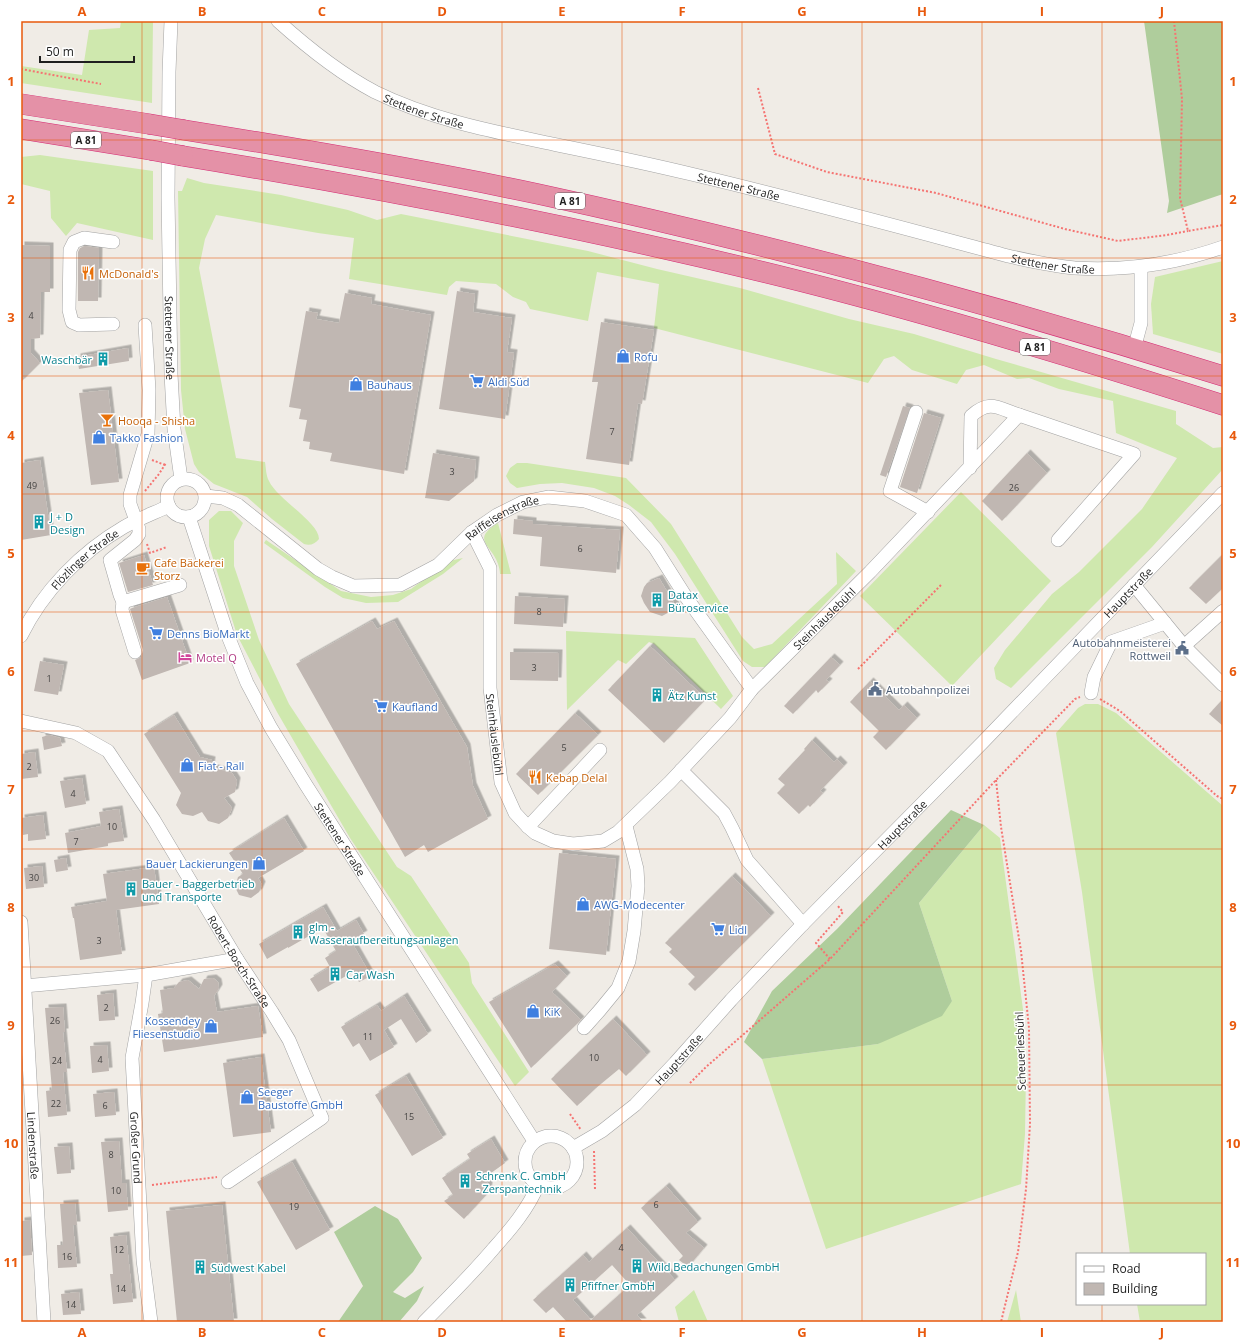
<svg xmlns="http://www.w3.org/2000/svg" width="1244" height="1343" font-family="'Open Sans',sans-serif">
  <defs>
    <filter id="shadow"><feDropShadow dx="3.5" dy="-3.5" stdDeviation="0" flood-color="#0004"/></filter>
  </defs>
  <rect width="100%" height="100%" fill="#f0ece6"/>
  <g fill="#cfe8ae">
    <path d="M121 21H153L152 103 21 83V66L82 75 89 30 120 28Z"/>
    <path d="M40 155 153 171V240L77 223 66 236 51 218 50 191 21 184V157Z"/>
    <path d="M187 178 204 183 281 195 348 210 377 220 401 214 588 251 657 269 740 288 849 319 914 334 996 359 1176 411V424L1213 448 1223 447V469L1152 547 1011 688 996 679 994 668 1005 650 1052 594 1079 572 1142 509 1177 458 1116 433 1113 401 1059 389 1029 378 1017 379 984 365 966 370 957 384 912 370 894 356 884 359 868 383 654 328 659 284 597 272 588 321 530 309 526 302 513 297 496 284 456 281 449 287 447 295 349 279 354 238 318 233 216 215 205 239 199 268 236 458 265 462C266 468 266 476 269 481 277 499 319 522 319 539 315 544 310 546 304 544L272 519 247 497 214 484 199 472 194 464 185 429 181 390 178 191H182Z"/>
    <path d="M1223 261V354L1153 334 1151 304 1155 277Z"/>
    <path d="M517 463H527L626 478 671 524 742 637 754 649 772 644 837 584 836 552 856 571 765 667H752L743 661 675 554 651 522 629 505 615 496 594 488 562 483 540 484 517 488 510 483 506 476 510 468Z"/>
    <path d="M961 492 1051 581 952 686 860 596Z"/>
    <path d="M219 511H231L243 523 234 541V566L259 640 289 704 397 867 411 876 469 963 472 983 529 1072 515 1086 350 838 277 712 237 635 209 546V520Z"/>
    <path d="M498 523 511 574H500C500 571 499 567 498 564 492 545 470 540 498 523Z"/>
    <path d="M266 540 341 591 371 597 393 595 411 589 449 561 463 558 443 574 398 602 366 603 343 598 325 587 264 543Z"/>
    <path d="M566 631 695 638 733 696 721 709 654 644 649 642 626 664 618 660 567 710Z"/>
    <path d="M1085 704H1098L1116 713 1223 806V1322H1140L1137 1304H1205V1254H1130L1082 892 1056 733 1078 708Z"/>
    <path d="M984 825 1000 838 1024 1017 1026 1072 1025 1134 1021 1184 826 1249 762 1059 878 1044 952 1001 919 903Z"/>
    <path d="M694 1290 708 1322H679L675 1307Z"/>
    <path d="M1016 1290 1021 1322H1007Z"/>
  </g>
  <g fill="#afcd9c">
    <path d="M1144 21H1223V194L1167 213 1169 201Z"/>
    <path d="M951 810 984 825 919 903 952 1001 942 1016 878 1044 762 1059 744 1042 772 991 837 929Z"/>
    <path d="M375 1206 398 1219 422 1258 413 1272 393 1292 405 1298 424 1286 417 1301 399 1322H338L363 1286 334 1232Z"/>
  </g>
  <g fill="#c0b7b2" fill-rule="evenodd" filter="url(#shadow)">
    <path d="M21 245 50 246V292H41L40 338 31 339V353L40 363 21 382Z"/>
    <path d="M85 246 99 248 98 301H78V252L80 248Z"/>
    <path d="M457 291 475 294 473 312 512 318 507 352 514 353 505 419 439 409Z"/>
    <path d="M345 293 372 298 371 304 431 315 404 474 330 461 332 453 309 449 310 442 303 441 307 420 299 419 301 409 289 407 306 311 318 313 316 319 339 323Z"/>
    <path d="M601 322 654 330 642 404 638 403 629 465 586 459 598 382H592Z"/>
    <path d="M128 348 129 361 79 369 77 357Z"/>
    <path d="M108 390 119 482 91 485 79 393Z"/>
    <path d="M903 406 910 408 886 477 880 475Z"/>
    <path d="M924 413 941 418 917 493 900 487Z"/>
    <path d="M433 453 476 460 474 481 449 501 425 498Z"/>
    <path d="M1027 453 1047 473 1002 521 982 501Z"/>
    <path d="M40 460 51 535 21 540V463Z"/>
    <path d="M514 519 533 521V524L620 530 616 573 540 566 542 537 513 534Z"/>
    <path d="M1223 554V588L1206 604 1189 588Z"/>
    <path d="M144 555 153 585 128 592 119 563Z"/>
    <path d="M659 578 677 608 662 616 650 612 644 603 641 596 644 587 647 583Z"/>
    <path d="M515 596 565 599 563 627 514 624Z"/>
    <path d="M167 597 190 663 142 680 135 660 141 657 143 650 130 609 132 608Z"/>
    <path d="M372 621 377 629 394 621 467 747 473 786 488 819 428 852 424 845 405 857 296 664Z"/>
    <path d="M650 646 706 699 664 743 608 690Z"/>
    <path d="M510 652 559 653 558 681 510 680Z"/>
    <path d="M831 657 840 665 826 680 829 682 818 693 816 690 793 714 784 706Z"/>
    <path d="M40 661 64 665 58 695 34 691Z"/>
    <path d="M870 681 899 710 904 705 917 718 886 750 873 737 879 731 850 702Z"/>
    <path d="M1223 699V726L1209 714Z"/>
    <path d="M575 713 598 735 538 795 516 774Z"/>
    <path d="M174 715 200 757 212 760 211 767 232 773 237 781 235 792 224 798 232 808 228 818 219 824 208 821 202 812 193 816 182 814 176 805 181 793 144 734Z"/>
    <path d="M49 735 60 738 62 746 44 750 42 737Z"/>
    <path d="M812 740 834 762 837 759 844 766 820 791 823 793 810 807 808 805 799 814 777 793 785 785 778 779 805 750 804 749Z"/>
    <path d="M35 752 38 777 21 779V754Z"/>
    <path d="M82 778 86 804 65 808 60 781Z"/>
    <path d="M119 809 124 841 108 843V846L68 853 65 833 101 826 99 812Z"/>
    <path d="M43 815 46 839 28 841V834L23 835 21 818Z"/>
    <path d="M284 818 304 851 258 878 262 885 259 892 251 898 239 895 235 887 238 877 243 874 229 853Z"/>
    <path d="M559 853 616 859 606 955 549 949Z"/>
    <path d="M66 858 68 870 56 872 54 860Z"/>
    <path d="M42 866 44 887 26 889 24 868Z"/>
    <path d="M154 867 159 904 116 910 122 954 80 960 74 918H73L71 907 107 901 103 874Z"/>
    <path d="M732 876 771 916 695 991 688 984 695 977 669 952 672 949 665 943Z"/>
    <path d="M323 907 337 931 356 920 364 934 351 941 371 976 359 982 353 972 318 992 310 979 330 967 325 958 336 951 323 928 288 948V947L267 959 259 944Z"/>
    <path d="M555 964 567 976 552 992 581 1020 531 1068 489 1002Z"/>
    <path d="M213 978 218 982 219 988 214 996 217 1012 258 1006 263 1037 164 1052 158 1014 163 1013 160 990 174 988 179 982 188 980 199 989 204 979Z"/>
    <path d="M113 993 115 1020 99 1021 97 995Z"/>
    <path d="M404 996 428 1034 416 1043 401 1019 384 1030 394 1047 370 1061 359 1043 353 1047 341 1027 377 1005 381 1011Z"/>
    <path d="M63 1007 65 1032H63L67 1072H63L67 1115 48 1117 46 1091 52 1090 45 1008Z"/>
    <path d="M613 1019 647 1055 626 1076 619 1069 596 1088 577 1106 551 1079Z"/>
    <path d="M107 1045 109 1071 92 1073 90 1046Z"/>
    <path d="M261 1057 271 1132 233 1137 223 1063Z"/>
    <path d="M406 1076 443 1138 412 1156 375 1095Z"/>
    <path d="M114 1092 116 1115 95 1117 93 1094Z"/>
    <path d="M491 1139 505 1163 484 1178 489 1185 488 1193 464 1219 444 1201 453 1195 442 1178 470 1159 467 1154Z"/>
    <path d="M119 1141 122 1183H126L128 1210 108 1212 101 1142Z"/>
    <path d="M69 1146 71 1173 57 1174 54 1147Z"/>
    <path d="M292 1162 330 1230 296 1250 257 1182Z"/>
    <path d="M666 1186 698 1222 686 1233 704 1248 688 1267 679 1260 683 1256 641 1208Z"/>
    <path d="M75 1203 77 1225H73L77 1267 58 1268 57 1245H63L60 1204Z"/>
    <path d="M222 1205 234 1322H177L166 1211Z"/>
    <path d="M30 1220 32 1255 21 1256V1221Z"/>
    <path d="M627 1228 675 1280 637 1315 643 1322H567L553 1307 546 1313 533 1300 583 1255 589 1262ZM612 1265 630 1285 591 1320 573 1300Z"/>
    <path d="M126 1235 133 1302 113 1304 110 1274H113L110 1237Z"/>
    <path d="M79 1292 81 1314 63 1315 61 1294Z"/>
  </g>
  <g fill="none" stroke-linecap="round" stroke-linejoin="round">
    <g stroke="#a3a3a3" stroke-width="14">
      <g id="minor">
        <path id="s1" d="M171 21 169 72 168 197 171 374 174 429 181 479"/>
        <path id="s2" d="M278 21C308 48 339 73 375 92 428 118 486 130 543 142 592 152 642 162 691 174 797 199 903 228 1008 256 1030 261 1052 266 1075 268 1125 271 1175 264 1223 247"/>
        <path d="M113 324 79 325 72 322 69 310 70 250 74 242 84 238 113 242"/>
        <path d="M145 325 149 390 148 434 130 495V504L139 529V534L135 540 110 560 120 595 123 602 180 585"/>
        <path d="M1134 349 1141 323V267"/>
        <path d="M916 412 890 491 928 512"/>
        <path d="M1019 415 1134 454 1058 540"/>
        <circle cx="186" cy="498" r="19"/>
        <path id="s3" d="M206 496 223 498 238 505 318 569 332 577 353 586 400 585 438 565 472 532 497 515 523 502 548 497 585 501 626 515 655 548 686 597 752 689"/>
        <path id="s4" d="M189 517 228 636 247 683 271 728 306 785 534 1141"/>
        <path id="s5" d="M472 532 490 568V688L501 782 515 813 528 827 535 833 553 841 573 844 603 841 618 832 670 782 730 718 752 689 870 572 1019 415C998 408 990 399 971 416L970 468"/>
        <path d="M1134 585 1184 646 1223 685"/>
        <path d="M123 602 122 610 135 652"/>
        <path id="s6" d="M21 636C43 591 81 552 124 527 138 519 154 513 169 506"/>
        <path d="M1184 646 1223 611"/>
        <path d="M1091 693 1094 677 1111 642 1165 623"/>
        <path id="s7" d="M21 721 76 733 108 751 154 820 237 959 272 1012 289 1040 322 1118 228 1182"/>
        <path d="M681 770 724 813 732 828 747 860 803 924"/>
        <path d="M528 827 600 750"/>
        <path id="s8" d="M21 922 44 1322"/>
        <path id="s9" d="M146 975 142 1003 132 1058 143 1260 151 1322"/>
        <path d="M24 986 146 975 237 959"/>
        <path d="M584 1028 600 1010 618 988 629 961 634 931 638 886 637 869 626 826"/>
        <circle cx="551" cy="1162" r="26"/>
        <path id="s10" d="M573 1148 602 1131 635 1105 675 1063 731 1000 803 924 983 742 1223 493"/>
        <path d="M424 1322C448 1298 472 1274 494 1248 511 1229 528 1209 538 1185"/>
      </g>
    </g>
    <g stroke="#d52c74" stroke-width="21">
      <g id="highway">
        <path d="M21 104 149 124"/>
        <path d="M21 129 151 150"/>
        <path d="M184 130C302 149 420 169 538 194 769 244 997 305 1223 376"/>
        <path d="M183 156C390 190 596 230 800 281 942 317 1083 360 1223 405"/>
      </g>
    </g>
    <g stroke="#f57472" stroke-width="2" stroke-dasharray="2 2" stroke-linecap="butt">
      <path d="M1174 21 1182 99 1180 198 1188 231 1223 225"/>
      <path d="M21 69 101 84"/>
      <path d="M758 88 775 154 827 172 936 193 1065 229 1118 241 1167 235 1188 231"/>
      <path d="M152 460 165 465"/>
      <path d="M145 491 159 474 166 463"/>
      <path d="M147 544 150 553 167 547"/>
      <path d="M858 669 942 584"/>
      <path d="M1100 699 1120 711 1217 796 1223 799"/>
      <path d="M996 780 1001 827 1021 951 1029 1028 1030 1124 1026 1189 1018 1252 1001 1322"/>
      <path d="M830 959 816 943 843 912 837 905"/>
      <path d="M690 1083 706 1067 830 959 996 780 1075 699 1080 697"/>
      <path d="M570 1114 581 1130"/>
      <path d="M594 1151 595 1190"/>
      <path d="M152 1185 217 1177"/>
    </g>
    <use href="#minor" stroke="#fff" stroke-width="13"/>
    <use href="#highway" stroke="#e491a7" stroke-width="20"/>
    <g stroke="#d52c74" stroke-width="21" stroke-linecap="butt">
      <g id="highway-bridge">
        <path d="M149 124 184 130"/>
        <path d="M151 150 183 156"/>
      </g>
    </g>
    <use href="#highway-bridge" stroke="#e491a7" stroke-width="20"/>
  </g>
  <path fill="none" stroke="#e8590c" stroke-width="1" stroke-opacity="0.55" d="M142 21V1322M262 21V1322M382 21V1322M502 21V1322M622 21V1322M742 21V1322M862 21V1322M982 21V1322M1102 21V1254M21 140H1223M21 258H1223M21 376H1223M21 494H1223M21 612H1223M21 731H1223M21 849H1223M21 967H1223M21 1085H1223M21 1203H1223M1102 1304V1322"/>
  <defs>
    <g id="restaurant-bare" transform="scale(1.08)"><path d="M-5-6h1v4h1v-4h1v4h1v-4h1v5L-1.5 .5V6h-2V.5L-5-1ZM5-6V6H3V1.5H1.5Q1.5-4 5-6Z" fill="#e8710a" stroke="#fff" stroke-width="2.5" paint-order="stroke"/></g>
    <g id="shop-bare" transform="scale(1.08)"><path d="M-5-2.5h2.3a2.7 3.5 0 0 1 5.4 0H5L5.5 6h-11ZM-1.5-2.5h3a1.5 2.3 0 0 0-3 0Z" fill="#3f7fe0" stroke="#fff" stroke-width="2.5" paint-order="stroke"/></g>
    <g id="building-bare" transform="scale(1.08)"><path d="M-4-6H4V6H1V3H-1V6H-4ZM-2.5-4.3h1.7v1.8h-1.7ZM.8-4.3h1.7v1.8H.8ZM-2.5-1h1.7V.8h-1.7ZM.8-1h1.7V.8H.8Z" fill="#0f9aa8" stroke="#fff" stroke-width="2.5" paint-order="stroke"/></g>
    <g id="supermarket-bare" transform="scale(1.08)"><path d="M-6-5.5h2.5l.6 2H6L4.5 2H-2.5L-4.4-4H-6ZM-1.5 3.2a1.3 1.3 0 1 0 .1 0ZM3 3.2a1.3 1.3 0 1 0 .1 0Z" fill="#3f7fe0" stroke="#fff" stroke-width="2.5" paint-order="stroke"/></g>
    <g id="bar-bare" transform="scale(1.08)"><path d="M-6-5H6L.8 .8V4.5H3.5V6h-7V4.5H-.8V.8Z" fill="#e8710a" stroke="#fff" stroke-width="2.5" paint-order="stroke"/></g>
    <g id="cafe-bare" transform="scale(1.08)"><path d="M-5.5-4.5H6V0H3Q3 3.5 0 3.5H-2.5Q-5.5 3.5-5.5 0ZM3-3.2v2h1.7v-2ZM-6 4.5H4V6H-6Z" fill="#e8710a" stroke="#fff" stroke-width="2.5" paint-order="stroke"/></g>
    <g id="civic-bare" transform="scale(1.08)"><path d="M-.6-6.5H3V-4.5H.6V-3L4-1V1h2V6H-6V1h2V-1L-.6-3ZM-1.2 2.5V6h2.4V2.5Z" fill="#5c6f8a" stroke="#fff" stroke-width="2.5" paint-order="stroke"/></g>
    <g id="hotel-bare" transform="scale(1.08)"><path d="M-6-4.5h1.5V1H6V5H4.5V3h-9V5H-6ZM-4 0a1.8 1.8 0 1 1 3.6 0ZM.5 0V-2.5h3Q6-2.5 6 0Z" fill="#d1479c" stroke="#fff" stroke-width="2.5" paint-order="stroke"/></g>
  </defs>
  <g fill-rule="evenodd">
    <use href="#restaurant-bare" x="88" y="273"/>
    <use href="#shop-bare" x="623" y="356"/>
    <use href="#building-bare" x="103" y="359"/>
    <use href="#supermarket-bare" x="477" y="381"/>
    <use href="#shop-bare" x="356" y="384"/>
    <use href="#bar-bare" x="107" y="420"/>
    <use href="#shop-bare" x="99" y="437"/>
    <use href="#building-bare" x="39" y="522"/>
    <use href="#cafe-bare" x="143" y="568"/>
    <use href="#building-bare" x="657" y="600"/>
    <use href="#supermarket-bare" x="156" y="633"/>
    <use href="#civic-bare" x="1182" y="648"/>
    <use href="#hotel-bare" x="185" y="657"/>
    <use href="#civic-bare" x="875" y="689"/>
    <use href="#building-bare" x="657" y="695"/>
    <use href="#supermarket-bare" x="381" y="706"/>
    <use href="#shop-bare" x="187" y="765"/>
    <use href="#restaurant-bare" x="535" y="777"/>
    <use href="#shop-bare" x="259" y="863"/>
    <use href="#building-bare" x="131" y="889"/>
    <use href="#shop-bare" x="583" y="904"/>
    <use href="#supermarket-bare" x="718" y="929"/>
    <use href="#building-bare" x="298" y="932"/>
    <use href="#building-bare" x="335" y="974"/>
    <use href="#shop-bare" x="533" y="1011"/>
    <use href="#shop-bare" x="211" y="1026"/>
    <use href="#shop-bare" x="247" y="1097"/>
    <use href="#building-bare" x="465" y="1181"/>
    <use href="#building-bare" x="637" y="1266"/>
    <use href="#building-bare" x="200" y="1267"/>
    <use href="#building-bare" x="570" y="1285"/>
  </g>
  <g text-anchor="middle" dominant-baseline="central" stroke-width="3" stroke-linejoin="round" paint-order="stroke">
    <g font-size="9" fill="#474544">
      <text x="31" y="315">4</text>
      <text x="612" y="431">7</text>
      <text x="452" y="471">3</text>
      <text x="32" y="485">49</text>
      <text x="1014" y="487">26</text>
      <text x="580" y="548">6</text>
      <text x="539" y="611">8</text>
      <text x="534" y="667">3</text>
      <text x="49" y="678">1</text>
      <text x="564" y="747">5</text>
      <text x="29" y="766">2</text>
      <text x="73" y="793">4</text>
      <text x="112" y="826">10</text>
      <text x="76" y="841">7</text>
      <text x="34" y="877">30</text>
      <text x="99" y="940">3</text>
      <text x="106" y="1007">2</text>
      <text x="55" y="1020">26</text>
      <text x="368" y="1036">11</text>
      <text x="594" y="1057">10</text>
      <text x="100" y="1059">4</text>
      <text x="57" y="1060">24</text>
      <text x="56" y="1103">22</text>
      <text x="105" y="1105">6</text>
      <text x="409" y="1116">15</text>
      <text x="111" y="1154">8</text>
      <text x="116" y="1190">10</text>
      <text x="656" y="1204">6</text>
      <text x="294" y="1206">19</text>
      <text x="621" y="1247">4</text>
      <text x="119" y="1249">12</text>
      <text x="67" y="1256">16</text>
      <text x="121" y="1288">14</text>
      <text x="71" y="1304">14</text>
    </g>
    <g fill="#fff" stroke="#626262" stroke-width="1">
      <rect x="71" y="132" width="30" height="16" rx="3"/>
      <rect x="555" y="193" width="30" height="16" rx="3"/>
      <rect x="1020" y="339" width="30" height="16" rx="3"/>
    </g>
    <g font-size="10" font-weight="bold" fill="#1f1f1f">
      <text x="86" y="140">A 81</text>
      <text x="570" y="201">A 81</text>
      <text x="1035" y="347">A 81</text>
    </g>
    <g font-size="11" fill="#1f1f1f" stroke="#fff">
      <text stroke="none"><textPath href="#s2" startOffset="173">Stettener Straße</textPath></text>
      <text stroke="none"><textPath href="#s2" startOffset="497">Stettener Straße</textPath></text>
      <text stroke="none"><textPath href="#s2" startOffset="821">Stettener Straße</textPath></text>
      <text stroke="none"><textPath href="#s1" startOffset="317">Stettener Straße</textPath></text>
      <text stroke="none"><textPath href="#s3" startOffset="346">Raiffeisenstraße</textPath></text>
      <text stroke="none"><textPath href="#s6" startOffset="101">Flözlinger Straße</textPath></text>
      <text stroke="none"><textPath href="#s10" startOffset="787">Hauptstraße</textPath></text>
      <text stroke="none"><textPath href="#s5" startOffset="702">Steinhäuslebühl</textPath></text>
      <text stroke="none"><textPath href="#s5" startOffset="207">Steinhäuslebühl</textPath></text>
      <text stroke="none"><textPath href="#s10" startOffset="463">Hauptstraße</textPath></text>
      <text stroke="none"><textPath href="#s4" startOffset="358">Stettener Straße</textPath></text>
      <text stroke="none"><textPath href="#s7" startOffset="341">Robert-Bosch-Straße</textPath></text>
      <text transform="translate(1020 1051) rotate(-92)">Scheuerlesbühl</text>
      <text stroke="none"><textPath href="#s10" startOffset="139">Hauptstraße</textPath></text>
      <text stroke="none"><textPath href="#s8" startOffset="224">Lindenstraße</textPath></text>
      <text stroke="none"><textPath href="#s9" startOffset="174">Großer Grund</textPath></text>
    </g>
    <g font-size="11" fill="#c56008" stroke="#fff" text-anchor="start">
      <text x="99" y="273">McDonald's</text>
      <text x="118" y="420">Hooqa - Shisha</text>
      <text x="154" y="562">Cafe Bäckerei<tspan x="154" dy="13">Storz</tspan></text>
      <text x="546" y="777">Kebap Delal</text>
    </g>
    <g font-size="11" fill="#366cbe" stroke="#fff" text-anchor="start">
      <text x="634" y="356">Rofu</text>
      <text x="488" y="381">Aldi Süd</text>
      <text x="367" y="384">Bauhaus</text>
      <text x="110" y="437">Takko Fashion</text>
      <text x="167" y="633">Denns BioMarkt</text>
      <text x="392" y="706">Kaufland</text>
      <text x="198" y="765">Fiat - Rall</text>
      <text x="248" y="863" text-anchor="end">Bauer Lackierungen</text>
      <text x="594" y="904">AWG-Modecenter</text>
      <text x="729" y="929">Lidl</text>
      <text x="544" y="1011">KiK</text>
      <text x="200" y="1020" text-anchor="end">Kossendey<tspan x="200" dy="13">Fliesenstudio</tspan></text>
      <text x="258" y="1091">Seeger<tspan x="258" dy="13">Baustoffe GmbH</tspan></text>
    </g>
    <g font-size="11" fill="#0d838f" stroke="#fff" text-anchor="start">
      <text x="92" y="359" text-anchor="end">Waschbär</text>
      <text x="50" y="516">J + D<tspan x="50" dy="13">Design</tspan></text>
      <text x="668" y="594">Datax<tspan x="668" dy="13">Büroservice</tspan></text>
      <text x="668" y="695">Ätz Kunst</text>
      <text x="142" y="883">Bauer - Baggerbetrieb<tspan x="142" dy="13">und Transporte</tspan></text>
      <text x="309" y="926">glm -<tspan x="309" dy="13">Wasseraufbereitungsanlagen</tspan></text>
      <text x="346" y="974">Car Wash</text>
      <text x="476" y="1175">Schrenk C. GmbH<tspan x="476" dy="13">- Zerspantechnik</tspan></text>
      <text x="648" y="1266">Wild Bedachungen GmbH</text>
      <text x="211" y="1267">Südwest Kabel</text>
      <text x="581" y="1285">Pfiffner GmbH</text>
    </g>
    <g font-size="11" fill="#4e5e75" stroke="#fff" text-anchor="end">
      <text x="1171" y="642">Autobahnmeisterei<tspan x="1171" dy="13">Rottweil</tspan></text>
      <text x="886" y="689" text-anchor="start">Autobahnpolizei</text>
    </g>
    <g font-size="11" fill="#b23c85" stroke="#fff" text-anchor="start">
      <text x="196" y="657">Motel Q</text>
    </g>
  </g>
  <rect width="1244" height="1343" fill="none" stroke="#ffffff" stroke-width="44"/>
  <rect x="1076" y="1253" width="130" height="52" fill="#ffffff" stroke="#a5a5a5"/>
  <rect x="1084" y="1266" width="20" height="6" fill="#ffffff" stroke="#a5a5a5"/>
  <text x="1112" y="1273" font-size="12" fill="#1f1f1f">Road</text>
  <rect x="1084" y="1283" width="20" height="12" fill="#c0b7b2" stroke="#a5a5a5"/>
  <text x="1112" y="1293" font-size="12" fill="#1f1f1f">Building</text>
  <path d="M40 56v6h94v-6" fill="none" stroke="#1f1f1f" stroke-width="2"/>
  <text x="46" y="56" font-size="12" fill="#1f1f1f" stroke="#ffffff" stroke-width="3" paint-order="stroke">50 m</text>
  <rect x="22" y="22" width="1200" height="1299" fill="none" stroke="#e8590c" stroke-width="1.5"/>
  <g font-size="13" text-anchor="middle" font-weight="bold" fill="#e8590c">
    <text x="82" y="16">A</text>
    <text x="202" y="16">B</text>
    <text x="322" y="16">C</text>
    <text x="442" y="16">D</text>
    <text x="562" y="16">E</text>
    <text x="682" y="16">F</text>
    <text x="802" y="16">G</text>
    <text x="922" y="16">H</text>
    <text x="1042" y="16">I</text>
    <text x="1162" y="16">J</text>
    <text x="11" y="86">1</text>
    <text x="1233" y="86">1</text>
    <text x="11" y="204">2</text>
    <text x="1233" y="204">2</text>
    <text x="11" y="322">3</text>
    <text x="1233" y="322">3</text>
    <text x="11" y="440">4</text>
    <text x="1233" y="440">4</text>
    <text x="11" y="558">5</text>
    <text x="1233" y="558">5</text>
    <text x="11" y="676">6</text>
    <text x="1233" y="676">6</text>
    <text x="11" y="794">7</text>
    <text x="1233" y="794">7</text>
    <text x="11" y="912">8</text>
    <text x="1233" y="912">8</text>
    <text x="11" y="1030">9</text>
    <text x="1233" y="1030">9</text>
    <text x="11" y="1148">10</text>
    <text x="1233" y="1148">10</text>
    <text x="11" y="1267">11</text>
    <text x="1233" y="1267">11</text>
    <text x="82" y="1337">A</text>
    <text x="202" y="1337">B</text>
    <text x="322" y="1337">C</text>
    <text x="442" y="1337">D</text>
    <text x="562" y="1337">E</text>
    <text x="682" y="1337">F</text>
    <text x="802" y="1337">G</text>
    <text x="922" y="1337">H</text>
    <text x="1042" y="1337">I</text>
    <text x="1162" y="1337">J</text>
  </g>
</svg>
